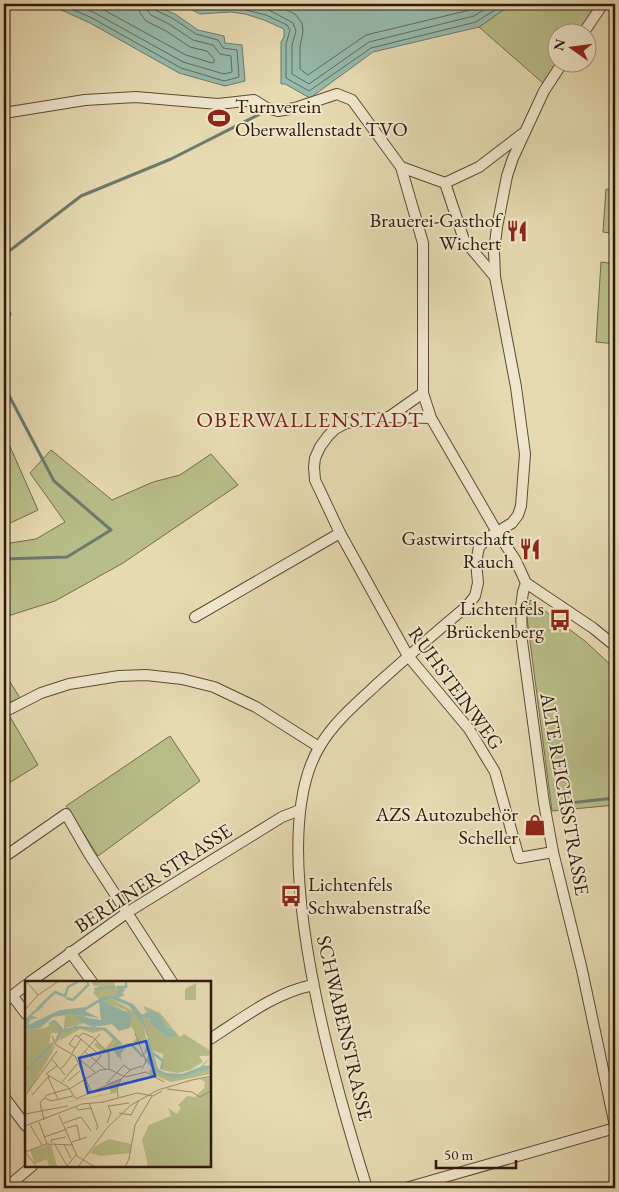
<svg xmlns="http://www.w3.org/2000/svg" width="619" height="1192" font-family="'EB Garamond',serif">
  <rect width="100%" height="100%" fill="#e6dab1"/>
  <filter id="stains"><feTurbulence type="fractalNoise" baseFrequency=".004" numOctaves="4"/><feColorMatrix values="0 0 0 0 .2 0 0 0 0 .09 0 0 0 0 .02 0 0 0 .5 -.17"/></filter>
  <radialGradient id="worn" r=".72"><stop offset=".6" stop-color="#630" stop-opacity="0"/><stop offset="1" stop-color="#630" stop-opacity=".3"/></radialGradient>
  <g fill="#b8be89" stroke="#746c4a">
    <path d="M512 4H597L578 32H556L558 63 544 84 479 27Z"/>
    <path d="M606 189 615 191V234L603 232Z"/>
    <path d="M601 262 615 264V344L596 342Z"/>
    <path d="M4 433 38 510 4 526Z"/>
    <path d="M51 450 112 500 153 482 180 475 211 454 238 485 123 563 55 601 8 616 4 615V544L36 539 65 522 30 473Z"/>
    <path d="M530 600 585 641 615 669V805L552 811 527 618Z"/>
    <path d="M4 672 20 698 4 705Z"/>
    <path d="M9 715 38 765 4 786V718Z"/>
    <path d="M170 736 200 781 98 856 66 806Z"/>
  </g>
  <g fill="#96bbac" stroke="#6d7b6c">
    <path d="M48 4H152L175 14 198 30 224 36 225 43 242 45 245 81 225 86 179 73 90 23Z"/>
    <path d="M181 4H512L479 27 373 52 310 98 285 84H281V42L284 37V29L264 20 245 14 231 12 200 14Z"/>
  </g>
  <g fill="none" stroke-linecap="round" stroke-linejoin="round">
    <g stroke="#636a5c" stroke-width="1">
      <path d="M60 4 92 18 181 68 224 81 239 77 237 50 223 48 218 40 196 34 172 18 155 10 152 4"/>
      <path d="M75 4 95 13 183 62 224 74 232 72 231 56 220 54 213 45 193 40 169 24 151 15 147 10 146 4"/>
      <path d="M93 4 186 55 212 63 214 62V59L207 51 190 47 166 31 146 21 140 13 138 4"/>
      <path d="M192 4 202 9 231 7 246 10 266 15 287 25 290 30 286 44V78L309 91 371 48 476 22 504 4"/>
      <path d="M249 4 269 10 293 23 296 31 292 45V74L309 84 369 42 474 16 493 4"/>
      <path d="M274 4 295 14 302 23 303 31 300 47V69L308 75 366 35 470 10 479 4"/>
    </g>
    <g stroke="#6d7b6c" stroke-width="3">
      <path d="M4 255 81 196 171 159 262 113"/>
      <path d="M4 304 10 314 4 327"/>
      <path d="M4 386 54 481 111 530 67 557 4 559"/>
      <path d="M560 804 615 798"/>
    </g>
    <g stroke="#5e4a35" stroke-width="12">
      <g id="minor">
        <path d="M584 32 603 4"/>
        <path d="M4 113 85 100 136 97 218 104 254 100 267 108 278 111 295 108 337 94 352 100 401 167 423 243V393L431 418 497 532 516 561 526 583 593 628 615 646"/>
        <path d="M401 167 445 183"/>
        <path d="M445 183 464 240 495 277"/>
        <path d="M445 183 479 167 522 134"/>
        <path d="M423 393 389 417 346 423 335 429 328 436 320 447 315 458 314 467 315 480 340 533 408 656 469 729 495 772 519 858 553 852"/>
        <path d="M389 417 431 418"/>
        <path d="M526 583 523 592 521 607 522 641 544 803 553 852 582 970 615 1126"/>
        <path d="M195 617 340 533"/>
        <path d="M4 712 41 693 69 684 119 676 146 675 182 679 214 687 256 707 319 747"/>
        <path d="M4 857 66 814 89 854 172 982"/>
        <path d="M70 952 92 982"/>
        <path d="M30 982 128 912 282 817 300 810"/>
        <path d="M12 995 26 1014"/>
        <path d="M4 1002 26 985"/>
        <path d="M210 1039C243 1018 274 993 313 985"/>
        <path d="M4 1097 26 1126"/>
        <path d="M6 1188 32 1166"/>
        <path d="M367 1188C335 1086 262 841 320 746 334 722 356 704 376 685 406 658 436 632 467 606L475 596 478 583 476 562 479 547 489 537 512 523 518 515 521 506 525 454 516 387 495 277 494 252 497 227 507 176 513 158 544 91 563 62"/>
        <path d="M406 1188 615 1128"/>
      </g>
    </g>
    <use href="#minor" stroke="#efe7cc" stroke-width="10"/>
  </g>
  <defs>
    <g id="stadium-bare" transform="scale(1.725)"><path d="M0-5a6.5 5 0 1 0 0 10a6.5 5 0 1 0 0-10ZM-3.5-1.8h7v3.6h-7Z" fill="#8f2418" stroke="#efe7cc" stroke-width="2.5" paint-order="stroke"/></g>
    <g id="restaurant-bare" transform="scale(1.725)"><path d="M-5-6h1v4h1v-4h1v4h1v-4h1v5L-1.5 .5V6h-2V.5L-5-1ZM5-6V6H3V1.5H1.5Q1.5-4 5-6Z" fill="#8f2418" stroke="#efe7cc" stroke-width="2.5" paint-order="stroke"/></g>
    <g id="bus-bare" transform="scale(1.725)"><path d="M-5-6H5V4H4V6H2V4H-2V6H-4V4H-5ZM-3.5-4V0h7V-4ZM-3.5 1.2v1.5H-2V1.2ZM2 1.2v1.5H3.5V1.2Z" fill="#8f2418" stroke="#efe7cc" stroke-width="2.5" paint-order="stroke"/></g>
    <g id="shop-bare" transform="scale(1.725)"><path d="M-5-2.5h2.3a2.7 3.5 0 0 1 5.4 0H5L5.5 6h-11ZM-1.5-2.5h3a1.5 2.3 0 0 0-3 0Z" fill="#8f2418" stroke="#efe7cc" stroke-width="2.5" paint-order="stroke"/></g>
  </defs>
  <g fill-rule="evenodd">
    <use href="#stadium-bare" x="219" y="118"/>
    <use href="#restaurant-bare" x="517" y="231"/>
    <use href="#restaurant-bare" x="530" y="549"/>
    <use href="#bus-bare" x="560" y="620"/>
    <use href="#shop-bare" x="535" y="825"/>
    <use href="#bus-bare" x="291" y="896"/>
  </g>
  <g text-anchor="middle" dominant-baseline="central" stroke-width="4" stroke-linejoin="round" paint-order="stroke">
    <g font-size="20" fill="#301a0c" stroke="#efe7cc" text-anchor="end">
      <text x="235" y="106" text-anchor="start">Turnverein<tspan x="235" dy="23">Oberwallenstadt TVO</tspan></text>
      <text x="501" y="220">Brauerei-Gasthof<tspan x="501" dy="23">Wichert</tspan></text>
      <text x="514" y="538">Gastwirtschaft<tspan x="514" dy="23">Rauch</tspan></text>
      <text x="544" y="608">Lichtenfels<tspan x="544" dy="23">Brückenberg</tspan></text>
      <text x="518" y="814">AZS Autozubehör<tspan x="518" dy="23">Scheller</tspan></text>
      <text x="308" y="884" text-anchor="start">Lichtenfels<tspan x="308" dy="23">Schwabenstraße</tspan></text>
    </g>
    <g font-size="20" fill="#301a0c" stroke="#efe7cc">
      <text transform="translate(456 688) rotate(54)">RUHSTEINWEG</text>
      <text transform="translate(565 794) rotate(80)">ALTE REICHSSTRASSE</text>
      <text transform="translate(153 878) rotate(-33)">BERLINER STRASSE</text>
      <text transform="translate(345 1028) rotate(77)">SCHWABENSTRASSE</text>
    </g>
    <g font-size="22" letter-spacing="1" fill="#7a1f14" stroke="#efe7cc">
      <text x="310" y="419">OBERWALLENSTADT</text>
    </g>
  </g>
  <g transform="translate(25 981)">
    <rect width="186" height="186" fill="#e6dab1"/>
    <path d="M66 0H89L90 5 99 7 98 13 94 17 74 18 68 12 74 5H69ZM171 2V19H160V8ZM87 18 108 30 119 46 121 58 110 63 108 60 113 57 104 42 106 40 101 29 76 20ZM119 25 135 32 155 56 159 53 186 70 184 75H174L178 81 165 89 153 92 137 89 138 73 127 69 118 36 126 38 124 40 143 57 151 55 147 47 139 45 134 33 120 30ZM57 32 69 35 62 34 55 41 58 43 39 47 40 34ZM29 41 38 49 36 54 31 63 34 52H26L24 63 29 61 26 66 30 64 27 71 31 65 2 113 0 94 1 90 4 91 0 89V49L20 47ZM51 46 81 48 95 61 93 63 96 61 99 65 95 68 97 80 86 67 79 73 69 64 72 61 80 68 88 58 78 49 68 52 55 48 34 60 39 47ZM126 87 150 98 186 88V93L146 101 124 92ZM186 96V186H116L123 184 117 159 124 144 146 135 143 127 152 133 156 127 153 124 162 115 170 116 179 107 180 101 175 98ZM95 98 91 112 17 126 86 112 83 102ZM84 158 106 163 105 172 76 175 65 172 69 166ZM26 163 32 185H24L22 178 10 183 5 169Z" fill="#b8be89"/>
    <path d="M89 15 108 23 117 34 125 29 134 33 141 46 146 47 152 55 143 57 124 41 126 38 118 36 133 88 141 92 157 93 175 86 186 76 178 85 186 84V88L150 98 130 91 120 79 124 74 123 70 119 74 123 57 119 46 104 25 87 18 77 20 107 33 105 47 94 50 87 43 68 46 55 41 51 35 76 39 74 21 60 30 74 37 47 33 28 36 15 47 0 49V38L10 29 17 25H19L6 35 14 37 6 38 3 44 35 29 61 26 77 16Z" fill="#96bbac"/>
    <path fill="none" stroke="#96bbac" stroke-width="2.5" d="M69 8 90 6M91 15 97 14 93 11 98 9 92 6H101V0M41 17 48 19 63 4 62 0M12 28 30 11 40 15 43 6 54 0M24 43 29 40 37 48M31 60 36 49 42 50 50 46 80 48 94 61 90 65 93 74 101 64 106 63 118 76M128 72 138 80 136 88M2 89 28 62"/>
    <path fill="none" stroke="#9d8d6f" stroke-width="1" d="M1 0 13 14M0 29 13 14 34 0M110 52 121 80 117 88M27 55 31 64 50 75 66 110M53 56 58 52 69 57 84 73V88M50 67 44 63 51 54 76 75 66 86M59 70 80 88M47 72 56 58M26 77 40 94M53 77 70 91M54 77 75 53M33 84 21 93 43 106 51 118 96 98M36 88 48 73M23 96 33 118M167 99 187 95M43 100 55 90M37 101 52 83M81 103 99 84 105 89M142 108 167 111 175 116 187 109M7 114 24 95M0 115 32 70M93 116 92 108 96 98 105 89 117 85M20 117 26 120 48 115M78 121 112 112 128 115 137 110M64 122 73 146 71 149M84 125 104 122M51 126 53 129 66 127M94 132 106 134 114 119M0 133 43 125M34 134 52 175 70 186M19 139 15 122 22 114 46 107 75 89 84 88 100 96 121 91 139 101M14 141 22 163M39 142 56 136 66 150M82 142 86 132 83 124M5 144 17 164M0 145 57 123 79 121M42 147 52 144 55 159M19 156 42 148M47 161 62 156M27 162 26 159 41 156M29 162 42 185M39 163 46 178M0 171 21 163 48 164M0 171 12 186M41 186 51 174M53 186 82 147 106 124 133 109 167 99M100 186 104 178 110 144 127 115"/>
    <path fill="#1d4ed8" fill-opacity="0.15" stroke="#1d4ed8" stroke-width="2.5" d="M121 60 130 95 63 112 54 77Z"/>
    <rect width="186" height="186" fill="none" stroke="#301a0c" stroke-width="2.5"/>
  </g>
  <rect width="619" height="1192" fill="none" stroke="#e6dab1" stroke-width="20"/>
  <rect x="5" y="5" width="609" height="1182" fill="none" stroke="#301a0c" stroke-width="2.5"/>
  <rect x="10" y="10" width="599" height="1172" fill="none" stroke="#301a0c"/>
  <g transform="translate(572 48) rotate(284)"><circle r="24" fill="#efe7cc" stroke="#a3957f"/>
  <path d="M0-4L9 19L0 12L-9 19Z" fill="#8f2418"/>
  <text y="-8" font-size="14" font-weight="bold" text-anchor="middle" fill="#301a0c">N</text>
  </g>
  <path d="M436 1160v8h80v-8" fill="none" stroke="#301a0c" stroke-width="2.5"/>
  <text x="444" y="1160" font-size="15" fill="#301a0c" stroke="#efe7cc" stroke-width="4" paint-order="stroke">50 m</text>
  <rect width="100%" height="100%" filter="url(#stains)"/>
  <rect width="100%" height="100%" fill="url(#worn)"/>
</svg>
